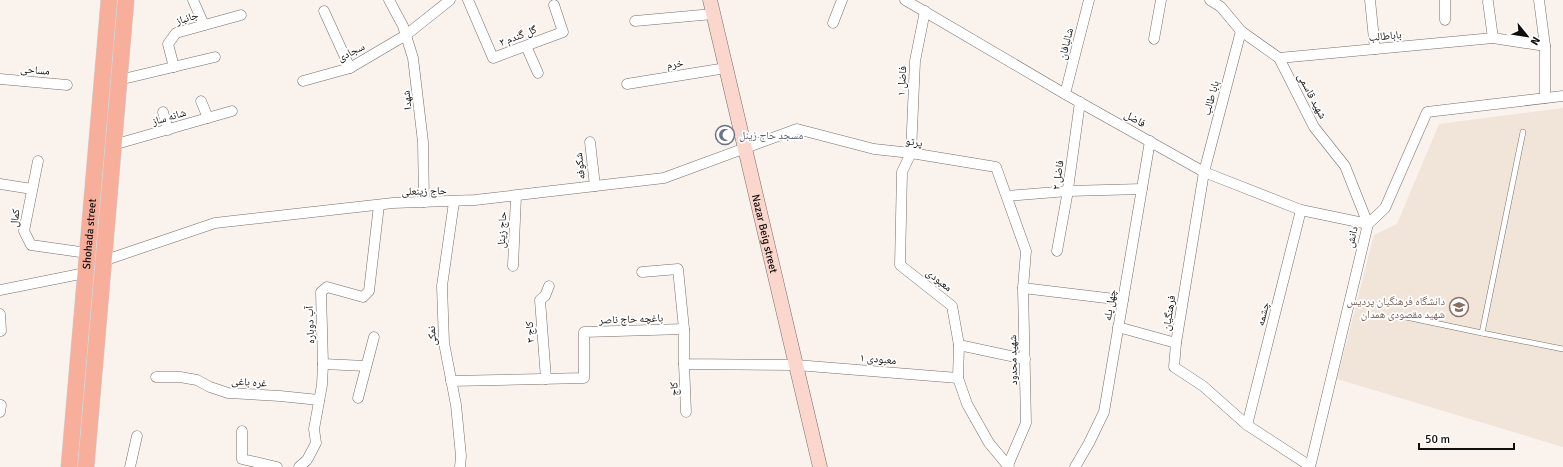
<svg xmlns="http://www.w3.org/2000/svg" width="1563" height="467" font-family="Signika,'Noto Naskh Arabic',sans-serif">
  <rect width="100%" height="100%" fill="#faf2ed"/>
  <path fill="#f1e4d9" d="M1563 108V447L1337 379 1374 235 1397 224 1439 124Z"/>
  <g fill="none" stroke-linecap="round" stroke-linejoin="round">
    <g stroke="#766f6a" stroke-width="6">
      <g id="lane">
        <path d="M1523 132 1482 333 1563 349"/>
        <path d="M1406 317 1482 333"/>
      </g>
    </g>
    <g stroke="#766f6a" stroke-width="11">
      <g id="street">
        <path d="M193 0 204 25"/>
        <path d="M389 0 403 26 413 58 423 142 424 202"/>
        <path d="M468 0 493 58 563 32 554 5"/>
        <path d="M905 0 1065 94 1204 172 1301 210 1368 224"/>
        <path d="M1210 0 1221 7 1241 31 1279 58 1314 127 1345 166 1368 224"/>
        <path d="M1370 0 1375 49"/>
        <path d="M1539 0 1545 46"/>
        <path d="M1488 2 1493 38"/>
        <path d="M324 11 350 68"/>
        <path d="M925 11 915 61 911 153 902 172 900 265 952 306 959 345 958 378 967 404 989 443 1009 467"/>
        <path d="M1445 20V0"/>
        <path d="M635 21 713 14"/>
        <path d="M833 23 842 0"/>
        <path d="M1241 31 1204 172 1176 343 1174 367 1203 386 1247 425 1310 466"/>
        <path d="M1154 39 1161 0"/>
        <path d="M526 46 538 73"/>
        <path d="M1279 58 1493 38 1545 46V98"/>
        <path d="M174 67 168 44 176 33 241 15"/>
        <path d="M0 79 67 85"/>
        <path d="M119 80 215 57"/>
        <path d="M303 81 350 68 406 35 450 0"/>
        <path d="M627 84 726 68"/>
        <path d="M1065 94 1089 0"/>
        <path d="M201 101 208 118"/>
        <path d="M163 112 168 130"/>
        <path d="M590 142 595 186"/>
        <path d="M113 145 232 111"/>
        <path d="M38 161 24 231 31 245 87 253"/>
        <path d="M0 184 32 189"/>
        <path d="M1007 196 1068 191 1142 189"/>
        <path d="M454 202 442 286 444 343 456 405 461 456 460 467"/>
        <path d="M1057 251 1067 196 1080 102"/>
        <path d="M103 261 215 223 393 203 475 200 664 178 797 129 874 149 911 153 996 167 1026 251 1023 288 1026 423 1008 465"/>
        <path d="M513 266 516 196"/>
        <path d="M642 272 678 269 684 329"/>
        <path d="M1023 288 1123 300"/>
        <path d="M0 290 85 273"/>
        <path d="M0 314 1 331"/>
        <path d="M1118 327 1176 343"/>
        <path d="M959 345 1025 359"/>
        <path d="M323 364 366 366"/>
        <path d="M684 364 686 412"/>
        <path d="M156 377H180L197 380 210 387 228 393 280 396 319 400"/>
        <path d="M546 379 540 300 545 296 549 286"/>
        <path d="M451 381 584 378V332L684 329V364L796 365 958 378"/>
        <path d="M358 398 374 337"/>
        <path d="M0 412 1 405"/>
        <path d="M1247 425 1301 210"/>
        <path d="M242 431V459L277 467"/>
        <path d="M130 467 137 436"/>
        <path d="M299 467 307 460 316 443 314 429 322 385 323 364 321 292 327 287 363 297 369 291 379 205"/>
        <path d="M1075 467 1089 443 1104 412 1150 141"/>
        <path d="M1310 467 1368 224 1385 208 1427 112 1563 96"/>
      </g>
    </g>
    <g stroke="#766f6a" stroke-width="15">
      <g id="secondary">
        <path id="s1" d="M710 0 820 467"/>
      </g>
    </g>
    <g stroke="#cfcfce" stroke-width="17">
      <g id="primary">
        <path id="s2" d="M69 467 109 0"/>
        <path d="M86 467 126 0"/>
      </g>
    </g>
    <use href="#lane" stroke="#fff" stroke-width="5"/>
    <use href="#street" stroke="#fff" stroke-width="10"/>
    <use href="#secondary" stroke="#fbd6cd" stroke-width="14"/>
    <use href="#primary" stroke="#f7ae9b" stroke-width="16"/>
  </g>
  <defs>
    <g id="mosque-ring" transform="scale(1)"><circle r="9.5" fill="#fff" stroke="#6b7280" stroke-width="1.5"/><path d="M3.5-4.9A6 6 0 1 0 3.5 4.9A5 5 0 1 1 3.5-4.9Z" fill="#6b7280"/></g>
    <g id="university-ring" transform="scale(1)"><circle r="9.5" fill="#fff" stroke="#8d6e63" stroke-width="1.5"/><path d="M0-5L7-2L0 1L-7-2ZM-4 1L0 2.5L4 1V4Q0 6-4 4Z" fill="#8d6e63"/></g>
  </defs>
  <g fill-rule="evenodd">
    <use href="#mosque-ring" x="725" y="135"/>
    <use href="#university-ring" x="1459" y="307"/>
  </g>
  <g text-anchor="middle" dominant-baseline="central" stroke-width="3.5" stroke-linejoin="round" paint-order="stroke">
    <g font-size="11" fill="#100e0c" stroke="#fff">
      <text transform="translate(187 18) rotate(-17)">جانباز</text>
      <text transform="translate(518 36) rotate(-21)">گل گندم ۲</text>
      <text transform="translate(1385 36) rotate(-5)">باباطالب</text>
      <text transform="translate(1066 44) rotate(-76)">شالبافان</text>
      <text transform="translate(351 52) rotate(-26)">سجادی</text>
      <text transform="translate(675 64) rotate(-9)">خرم</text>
      <text transform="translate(35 70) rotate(5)">مساحی</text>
      <text transform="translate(902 81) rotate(-87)">فاضل ۱</text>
      <text transform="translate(1312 96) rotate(62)">شهید قاسمی</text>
      <text transform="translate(1211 98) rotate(-75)">بابا طالب</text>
      <text transform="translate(407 100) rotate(-97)">شهدا</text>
      <text transform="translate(169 117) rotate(-16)">شانه ساز</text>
      <text transform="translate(1135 119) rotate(29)">فاضل</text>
      <text transform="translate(914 142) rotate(8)">پرتو</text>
      <text transform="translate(580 166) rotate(-96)">شکوفه</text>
      <text transform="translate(1058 175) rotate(-82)">فاضل ۲</text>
      <text transform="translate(424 191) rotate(-1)">حاج زینعلی</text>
      <text transform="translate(15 218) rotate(-82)">کمال</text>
      <text transform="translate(502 230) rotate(-88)">حاج زینل</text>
      <text stroke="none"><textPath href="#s2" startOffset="234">Shohada street</textPath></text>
      <text stroke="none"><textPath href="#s1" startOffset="240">Nazar Beig street</textPath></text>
      <text transform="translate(1352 237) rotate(-77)">دانش</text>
      <text transform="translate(939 280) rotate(38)">معبودی</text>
      <text transform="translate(1110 305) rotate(-80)">چهل پله</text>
      <text transform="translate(1169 313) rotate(-81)">فرهنگیان</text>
      <text transform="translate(1263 314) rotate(-76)">چشمه</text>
      <text transform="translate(631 319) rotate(-2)">باغچه حاج ناصر</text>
      <text transform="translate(310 325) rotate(-92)">آب دوباره</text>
      <text transform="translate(530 332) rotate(-94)">کاج ۳</text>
      <text transform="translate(432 336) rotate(-94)">نمکی</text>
      <text transform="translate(878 359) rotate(5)">معبودی ۱</text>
      <text transform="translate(1013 360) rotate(-91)">شهید محدود</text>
      <text transform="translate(249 382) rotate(4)">غره باغی</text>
      <text transform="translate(674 389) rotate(-92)">کاج</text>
    </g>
    <g font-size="11" fill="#5b616d" stroke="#fff" text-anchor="start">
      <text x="739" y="135">مسجد حاج زینل</text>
    </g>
    <g font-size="11" fill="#785e54" stroke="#fff" text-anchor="end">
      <text x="1445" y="301">دانشگاه فرهنگیان پردیس<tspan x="1445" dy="13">شهید مقصودی همدان</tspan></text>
    </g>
  </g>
  <g transform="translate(1527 36) rotate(120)" stroke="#ffffff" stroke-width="3" paint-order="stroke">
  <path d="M0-3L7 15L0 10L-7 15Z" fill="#100e0c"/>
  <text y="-6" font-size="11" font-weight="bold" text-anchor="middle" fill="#100e0c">N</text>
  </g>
  <path d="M1419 443v6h95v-6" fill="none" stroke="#100e0c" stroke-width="2"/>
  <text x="1425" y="443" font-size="12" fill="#100e0c" stroke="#ffffff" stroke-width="3" paint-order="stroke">50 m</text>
</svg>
